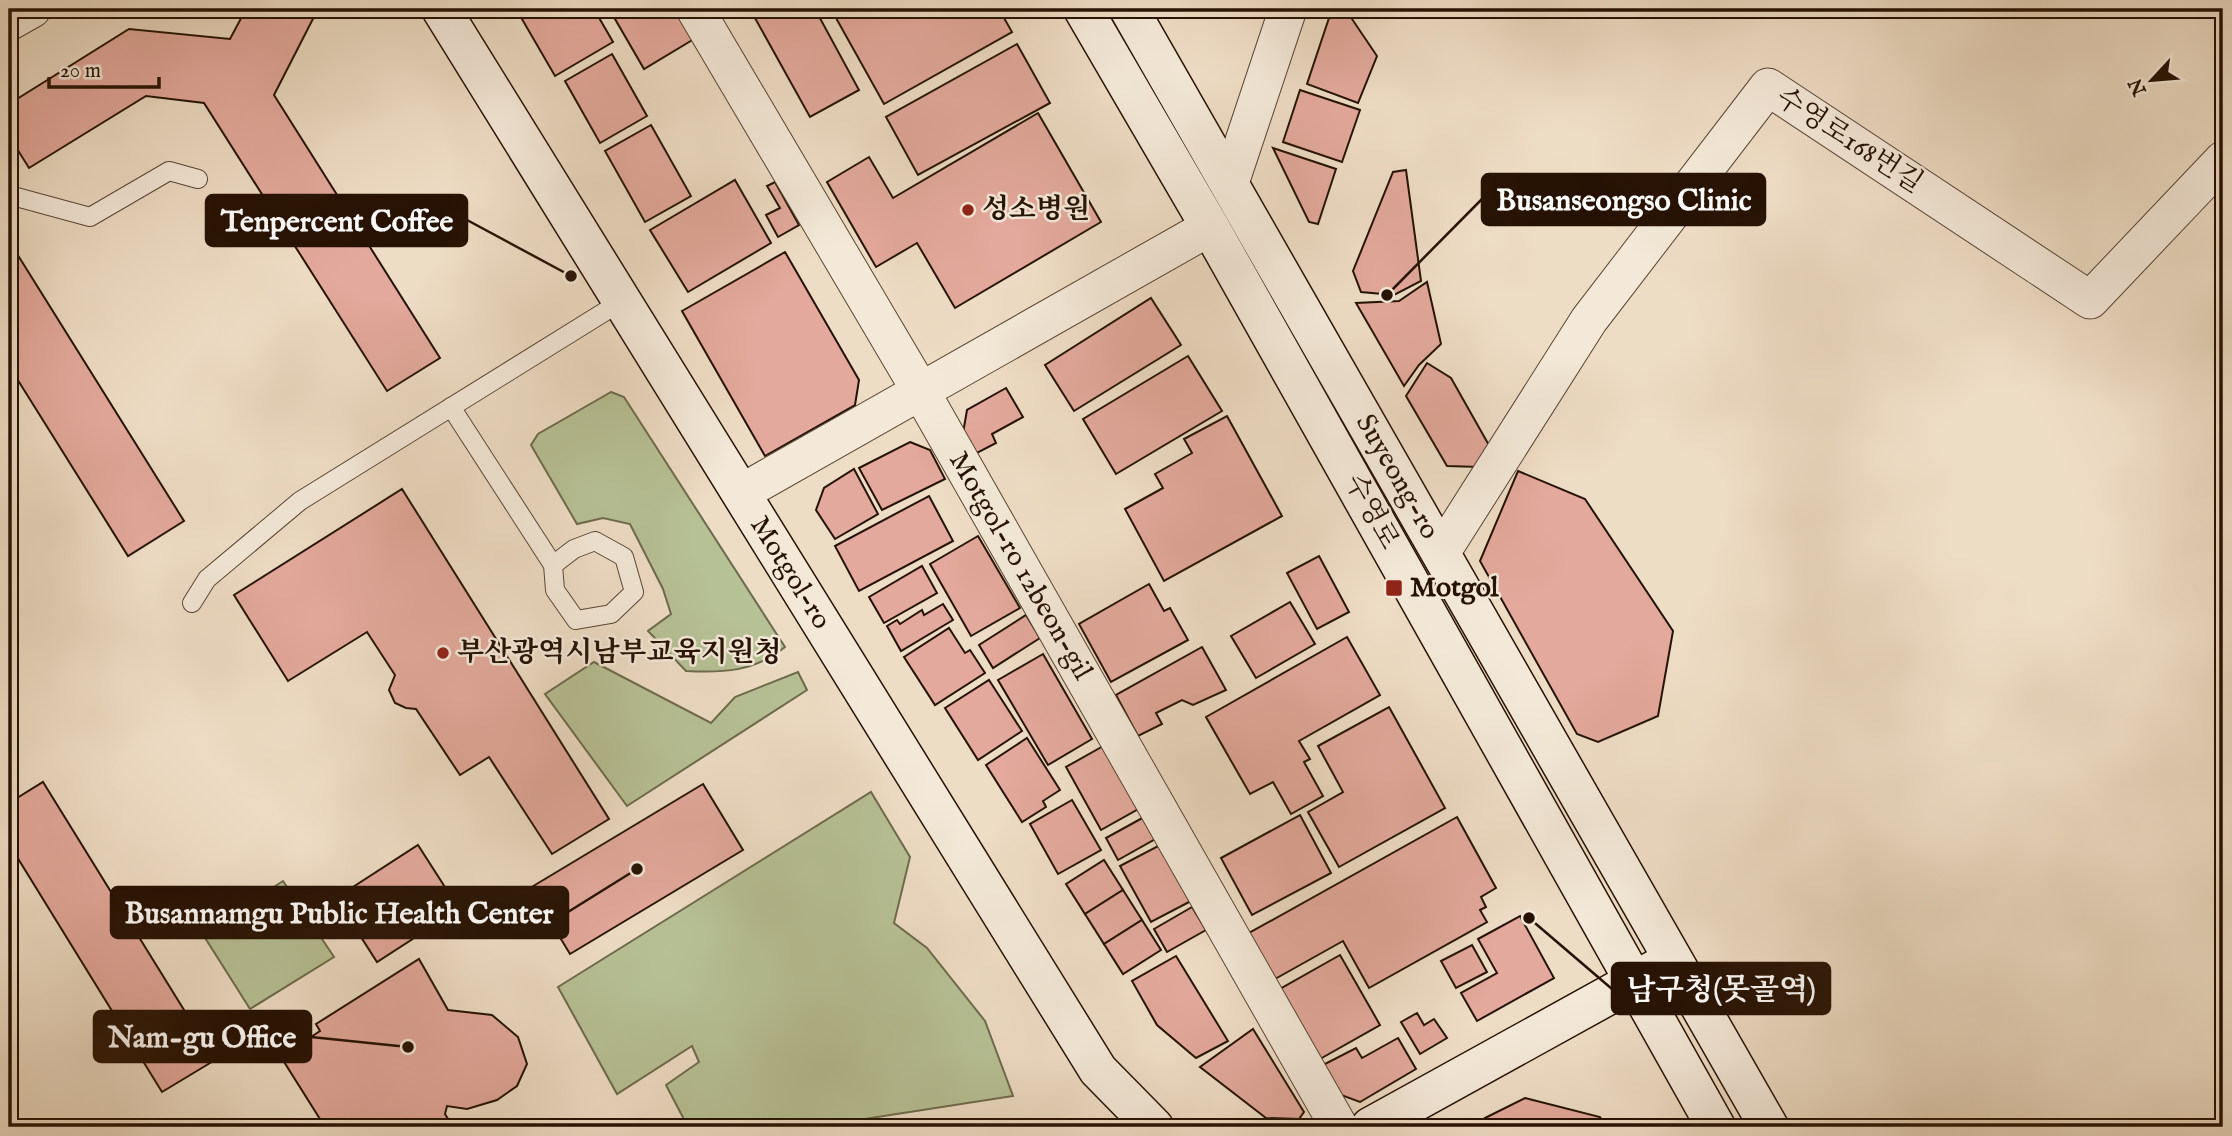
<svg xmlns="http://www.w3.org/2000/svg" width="2232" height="1136" font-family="'IM FELL English','Noto Serif KR',serif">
  <rect width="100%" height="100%" fill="#eeddc5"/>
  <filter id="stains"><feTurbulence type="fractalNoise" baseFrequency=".00286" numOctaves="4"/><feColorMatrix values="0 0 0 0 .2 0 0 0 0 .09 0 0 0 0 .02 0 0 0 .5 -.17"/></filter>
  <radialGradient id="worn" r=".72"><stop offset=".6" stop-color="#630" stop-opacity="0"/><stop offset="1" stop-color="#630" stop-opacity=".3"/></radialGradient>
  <g fill="#b7c196" stroke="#6e6a4d" stroke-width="2">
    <path d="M611 392 624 397 785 647C754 672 723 673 686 671L648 631 671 614 663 589 630 524 603 518 577 524 531 445 538 434Z"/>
    <path d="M594 662 711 723 735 697 798 672 807 690 627 806 545 694Z"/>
    <path d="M871 792 910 857 894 923 927 948 985 1021 1013 1096 813 1127H688L666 1085 699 1062 692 1046 617 1094 558 987Z"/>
    <path d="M283 881 334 957 250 1009 202 933Z"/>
  </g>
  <g fill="#e3a99c" stroke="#261204" stroke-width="2">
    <path d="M246 9H318L274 95 440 358 387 391 204 103 146 96 29 168 9 136V104L129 29 230 39Z"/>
    <path d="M528 9H594L613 42 555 76 519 14Z"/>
    <path d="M616 9H676L694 39 644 69 611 12Z"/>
    <path d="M750 9H815L859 90 810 117Z"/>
    <path d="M831 9H999L1012 32 884 104Z"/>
    <path d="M1332 9 1350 16 1377 56 1358 103 1307 84Z"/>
    <path d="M1017 44 1050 103 918 175 886 117Z"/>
    <path d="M612 54 647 116 600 143 565 81Z"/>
    <path d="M1300 90 1360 110 1342 162 1283 142Z"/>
    <path d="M1038 113 1101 222 955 308 917 243 876 267 827 182 869 157 893 198Z"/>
    <path d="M651 125 691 196 645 222 605 151Z"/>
    <path d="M1273 148 1336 169 1318 224 1309 222Z"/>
    <path d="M1406 170 1421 281 1394 295 1361 292 1353 271 1393 172Z"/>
    <path d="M735 180 771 243 688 292 650 230Z"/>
    <path d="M775 182 799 225 778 237 766 215 780 208 767 186Z"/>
    <path d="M9 241 184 521 128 556 9 366Z"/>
    <path d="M785 252 859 380 855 405 765 456 682 311Z"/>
    <path d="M1427 282 1441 344 1419 365 1404 386 1356 303 1399 301Z"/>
    <path d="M1151 298 1181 345 1074 411 1045 365Z"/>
    <path d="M1188 356 1222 411 1116 474 1083 419Z"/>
    <path d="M1427 363 1451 378 1490 447 1480 467 1447 466 1406 396Z"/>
    <path d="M1006 388 1023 417 992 434 996 443 975 454 963 433 967 410Z"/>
    <path d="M1227 416 1282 516 1164 581 1125 509 1163 488 1155 474 1192 453 1184 439Z"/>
    <path d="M910 442 930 450 945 479 882 510 859 468Z"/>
    <path d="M854 469 878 514 835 539 816 510 824 488Z"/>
    <path d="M1518 471 1585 499 1673 631 1658 716 1598 742 1577 734 1480 561Z"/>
    <path d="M402 489 609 819 552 854 489 757 460 775 416 709 406 708 395 703 389 690 395 675 367 632 288 681 234 595Z"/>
    <path d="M929 496 953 541 859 591 835 546Z"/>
    <path d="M978 536 1020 608 971 636 930 564Z"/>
    <path d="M1319 556 1349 612 1317 629 1287 573Z"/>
    <path d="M922 566 937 593 884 623 869 597Z"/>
    <path d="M1149 584 1164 611 1170 608 1188 640 1111 682 1079 624Z"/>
    <path d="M1290 602 1315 644 1256 678 1231 636Z"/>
    <path d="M943 604 953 620 901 651 887 626 897 620 900 624 922 610 924 615Z"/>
    <path d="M1026 615 1040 638 993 668 979 645Z"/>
    <path d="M949 628 965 653 970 650 985 673 935 705 904 657Z"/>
    <path d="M1347 637 1380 695 1299 741 1310 759 1304 762 1323 796 1291 814 1273 782 1250 794 1206 717Z"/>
    <path d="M1202 647 1226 690 1193 705 1182 700 1156 713 1162 724 1138 736 1116 695Z"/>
    <path d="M1043 654 1092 739 1048 765 998 680Z"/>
    <path d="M989 680 1022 731 978 760 945 708Z"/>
    <path d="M1389 707 1445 808 1339 867 1308 812 1343 792 1318 746Z"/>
    <path d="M1027 738 1060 790 1043 801 1046 807 1022 822 986 765Z"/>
    <path d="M1105 745 1140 808 1101 830 1066 767Z"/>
    <path d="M43 782 215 1060 162 1092 9 844V803Z"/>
    <path d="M703 784 743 850 570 954 530 888Z"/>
    <path d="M1072 800 1101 850 1058 874 1030 824Z"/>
    <path d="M1300 815 1331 873 1252 915 1221 858Z"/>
    <path d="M1146 816 1157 838 1118 860 1106 838Z"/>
    <path d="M1457 817 1496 888 1481 897 1486 907 1480 910 1487 922 1369 988 1343 941 1275 979 1249 933Z"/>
    <path d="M418 845 459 909 377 962 336 898Z"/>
    <path d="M1160 845 1191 901 1151 922 1120 866Z"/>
    <path d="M1104 860 1123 890 1085 914 1066 884Z"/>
    <path d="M1123 890 1142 920 1104 944 1085 914Z"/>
    <path d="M1192 907 1206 930 1167 952 1154 929Z"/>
    <path d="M1520 916 1554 978 1477 1021 1461 993 1497 973 1478 939Z"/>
    <path d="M1142 920 1161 950 1123 974 1104 944Z"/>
    <path d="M1472 945 1487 972 1456 988 1441 961Z"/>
    <path d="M1340 955 1380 1025 1320 1059 1280 989Z"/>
    <path d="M1176 956 1228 1041 1196 1058 1157 1025 1132 981Z"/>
    <path d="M419 959 448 1010 492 1015 518 1037 527 1064 517 1086 497 1100 467 1109 447 1106 445 1114 453 1127H325L281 1057 320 1031 316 1024Z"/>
    <path d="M1417 1013 1424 1025 1434 1019 1447 1038 1420 1054 1401 1022Z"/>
    <path d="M1253 1029 1304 1112 1299 1119 1266 1118 1200 1067Z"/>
    <path d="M1398 1038 1416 1069 1360 1102 1341 1095 1323 1065 1356 1048 1362 1058Z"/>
    <path d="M1525 1098 1600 1117 1606 1127H1490L1485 1118Z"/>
  </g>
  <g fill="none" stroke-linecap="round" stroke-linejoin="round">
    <g stroke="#584534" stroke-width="20">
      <g id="lane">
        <path d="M9 195 90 217 169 171 198 179"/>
        <path d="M451 407 553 565 555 590 576 620 611 614 634 592 624 557 595 541 574 549 553 565"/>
        <path d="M192 603 207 579 300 501 622 301"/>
      </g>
    </g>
    <g stroke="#584534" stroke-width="39">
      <g id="street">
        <path d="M695 9 920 390 1339 1127"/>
        <path d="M9 22 32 9"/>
        <path d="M1230 183 1288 9"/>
        <path d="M741 493 1210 227"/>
        <path d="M1441 553 1589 320 1768 87 2090 300 2223 160"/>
      </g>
    </g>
    <g stroke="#261204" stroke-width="41">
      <g id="secondary">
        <path d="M441 9 1098 1070 1154 1127"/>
        <path d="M1083 9 1210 227 1716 1127"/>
        <path d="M1129 9 1769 1127"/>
        <path d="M1370 1127 1656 969"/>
      </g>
    </g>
    <use href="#lane" stroke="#f4e9d9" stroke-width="18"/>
    <use href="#street" stroke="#f4e9d9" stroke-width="37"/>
    <use href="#secondary" stroke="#f4e9d9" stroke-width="38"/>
  </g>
  <g fill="#8f2418" stroke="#f4e9d9" stroke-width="2.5">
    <circle cx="968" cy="210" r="7"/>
    <rect x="1385" y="579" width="18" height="18" rx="3.5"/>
    <circle cx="443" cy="653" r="7"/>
  </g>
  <g text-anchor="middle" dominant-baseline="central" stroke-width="5" stroke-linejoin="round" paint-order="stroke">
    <g font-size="28" fill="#261204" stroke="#f4e9d9">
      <text transform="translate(1849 141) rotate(33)">수영로168번길</text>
      <text transform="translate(1397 477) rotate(60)">Suyeong-ro</text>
      <text transform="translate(1371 512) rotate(61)">수영로</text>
      <text transform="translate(1020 566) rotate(60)">Motgol-ro 12beon-gil</text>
      <text transform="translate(790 573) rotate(58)">Motgol-ro</text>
    </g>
    <g font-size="28" font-weight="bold" fill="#261204" stroke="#f4e9d9" text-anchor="start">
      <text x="982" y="210">성소병원</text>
      <text x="1410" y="588">Motgol</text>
      <text x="457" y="653">부산광역시남부교육지원청</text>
    </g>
  </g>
  <path fill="none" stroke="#261204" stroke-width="2.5" d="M1387 295L1482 199M571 276L467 220M637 869L568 912M1529 918L1612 989M408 1047L311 1037"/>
  <g fill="#261204" stroke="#f4e9d9" stroke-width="2.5">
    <circle cx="1387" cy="295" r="7"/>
    <circle cx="571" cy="276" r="7"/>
    <circle cx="637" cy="869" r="7"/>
    <circle cx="1529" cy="918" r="7"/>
    <circle cx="408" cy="1047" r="7"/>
  </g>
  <g fill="#261204" stroke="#261204" stroke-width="2.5">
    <rect x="1482" y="174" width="283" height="51" rx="7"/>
    <rect x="206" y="195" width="261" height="51" rx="7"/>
    <rect x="111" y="887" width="457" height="51" rx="7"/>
    <rect x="1612" y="963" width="218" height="51" rx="7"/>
    <rect x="94" y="1011" width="217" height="51" rx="7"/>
  </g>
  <g font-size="30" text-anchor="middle" font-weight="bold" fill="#fff">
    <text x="1624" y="210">Busanseongso Clinic</text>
    <text x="337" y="231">Tenpercent Coffee</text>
    <text x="339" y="923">Busannamgu Public Health Center</text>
    <text x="1721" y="999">남구청(못골역)</text>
    <text x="202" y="1047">Nam-gu Office</text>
  </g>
  <rect width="2232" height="1136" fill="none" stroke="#eeddc5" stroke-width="35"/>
  <rect x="10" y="10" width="2211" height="1115" fill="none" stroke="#261204" stroke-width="3.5"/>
  <rect x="18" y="18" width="2197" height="1101" fill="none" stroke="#261204" stroke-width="2"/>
  <g transform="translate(2152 80) rotate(244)" stroke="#f4e9d9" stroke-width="5" paint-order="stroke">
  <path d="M0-5L12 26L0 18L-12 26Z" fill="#261204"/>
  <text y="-10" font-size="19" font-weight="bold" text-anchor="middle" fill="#261204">N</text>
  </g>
  <path d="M49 77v10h110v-10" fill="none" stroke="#261204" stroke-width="3.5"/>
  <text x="60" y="77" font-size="21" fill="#261204" stroke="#f4e9d9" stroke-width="5" paint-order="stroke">20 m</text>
  <rect width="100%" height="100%" filter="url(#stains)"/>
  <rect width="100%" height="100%" fill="url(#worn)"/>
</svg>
